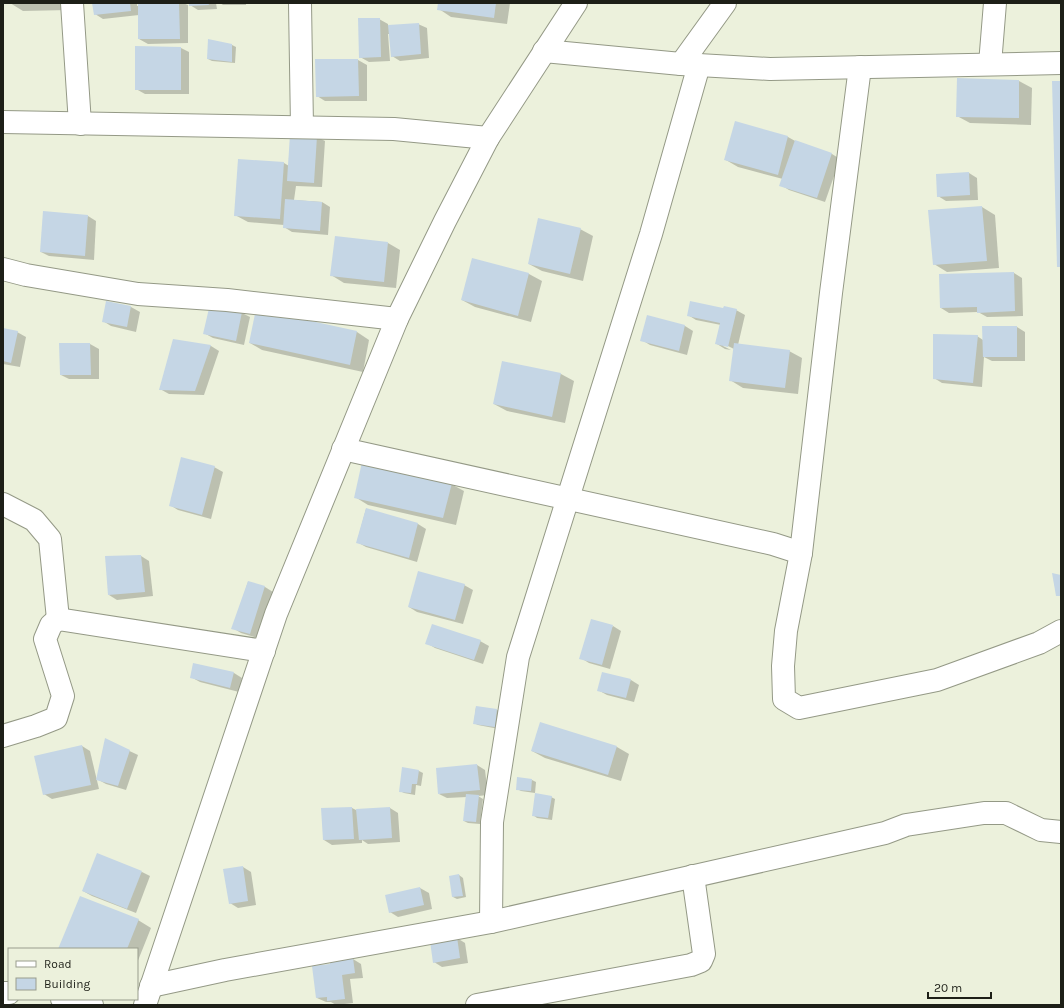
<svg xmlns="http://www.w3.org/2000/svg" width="1064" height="1008" font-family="Karla,sans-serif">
  <rect width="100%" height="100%" fill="#ecf1dc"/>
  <g fill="#0003">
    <path d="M10 3H69V10L23 11Z"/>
    <path d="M93 3H137V6H139V3H183L188 5V43L148 44 139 39V15L103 19 95 14Z"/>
    <path d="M190 3H216L217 9 198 10 190 5Z"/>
    <path d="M220 3H246V5H223Z"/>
    <path d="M439 3H510L507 24 451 17 439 9Z"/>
    <path d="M379 19 388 24V26L418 24 427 28 429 58 400 61 392 56 390 34H388L390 61 369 62 360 57Z"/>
    <path d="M232 45 236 47 235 63 212 61 208 59Z"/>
    <path d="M181 48 189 52V94H145L136 89Z"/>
    <path d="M316 60H358L367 65V101H325L317 96Z"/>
    <path d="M958 79 1019 81 1032 88 1031 125 970 123 957 116Z"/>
    <path d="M736 123 788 137 797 142 832 154 840 159 825 202 789 190 781 185 783 179 738 167 726 160Z"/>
    <path d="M317 137 325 141 322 187 296 186 294 200 322 202 330 207 328 235 292 232 284 227V225L248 222 235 215 239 160 284 163 289 166Z"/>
    <path d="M969 173 977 178 978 200 946 201 938 196Z"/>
    <path d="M982 207 995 215 999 268 947 272 934 264Z"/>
    <path d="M88 216 96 221 94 260 49 256 41 252Z"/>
    <path d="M580 229 593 236 583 281 542 271 529 264Z"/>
    <path d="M388 243 400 250 396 288 344 283 331 275Z"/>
    <path d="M473 259 529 274 542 281 531 322 475 307 462 300Z"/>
    <path d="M1014 273 1022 278 1023 316 987 317 978 312 949 313 941 308Z"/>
    <path d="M107 302 131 307 140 312 136 332 111 326 103 321Z"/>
    <path d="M724 310H736L745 315 738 345 789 351 802 358 798 394 743 388 730 380 734 349 724 344 723 346 731 350 725 349 717 344 721 325 696 320 688 315Z"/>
    <path d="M242 313 250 317 244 345 213 338 204 333Z"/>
    <path d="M648 317 685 326 693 331 687 355 650 345 642 340Z"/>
    <path d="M1017 327 1025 332V361H992L984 357 982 387 942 383 934 378 977 336 983 340Z"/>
    <path d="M3 329 17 332 26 337 20 367 3 364Z"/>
    <path d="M357 332 369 340 363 372 262 350 250 343Z"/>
    <path d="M174 340 211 346 219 351 204 395 169 394 160 389Z"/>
    <path d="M60 344H90L99 349V379H69L61 375Z"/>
    <path d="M503 362 561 374 574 381 565 423 507 411 494 404Z"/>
    <path d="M214 467 223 472 211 519 178 510 170 505Z"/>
    <path d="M451 484 464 491 456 525 368 505 355 497Z"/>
    <path d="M366 509 418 524 426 529 417 562 366 547 357 542Z"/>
    <path d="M141 556 149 561 153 596 117 600 109 595Z"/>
    <path d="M248 582 265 587 273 592 258 638 241 633 233 628Z"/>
    <path d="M464 585 473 590 463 624 417 612 409 607Z"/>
    <path d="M613 626 621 631 610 669 589 663 581 658Z"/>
    <path d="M480 641 489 646 483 664 435 648 427 643Z"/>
    <path d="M234 673 242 678 239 692 200 682 191 677Z"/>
    <path d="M631 680 639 685 634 702 607 695 598 690Z"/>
    <path d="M476 707 497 710 501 712 499 729 478 725 474 723Z"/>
    <path d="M106 740 138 755 126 790 106 784 97 779Z"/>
    <path d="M82 746 90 751 99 789 52 799 44 794Z"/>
    <path d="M617 747 629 754 621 781 545 758 532 751Z"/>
    <path d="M477 765 485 770 488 795 478 796 483 799 480 824 468 823 464 821 467 797 447 798 439 794Z"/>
    <path d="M403 768 419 771 423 773 421 786 416 785 415 795 404 793 400 791Z"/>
    <path d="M532 780 536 782 535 793 521 791 517 789Z"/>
    <path d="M551 797 555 799 552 820 537 818 533 815Z"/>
    <path d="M352 808 358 811 390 808 398 813 400 842 368 844 362 840V843L332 845 324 840Z"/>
    <path d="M243 867 251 872 256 905 238 908 230 903Z"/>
    <path d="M142 872 150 876 136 913 92 896 83 891Z"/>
    <path d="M459 875 463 878 466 897 457 899 453 897Z"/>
    <path d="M420 888 429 893 432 909 398 917 390 912Z"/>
    <path d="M138 920 151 928 137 963V949H60Z"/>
    <path d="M457 938 465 943 468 963 442 967 434 962Z"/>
    <path d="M353 959 361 964 363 978 350 979 353 1003 336 1005 331 1002H326L317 998 331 965Z"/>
  </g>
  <g fill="#c5d6e5">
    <path d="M92 3H130L131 11 94 15Z"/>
    <path d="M138 3H179L180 39H138Z"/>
    <path d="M189 3H208L209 5 189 6Z"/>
    <path d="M438 3H496L494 18 437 10Z"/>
    <path d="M358 18H380L381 57 359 58Z"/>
    <path d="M419 23 421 54 391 57 388 25Z"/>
    <path d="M208 39 232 44V62L207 59Z"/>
    <path d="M135 46 181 47V90H135Z"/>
    <path d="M315 59H358L359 96 316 97Z"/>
    <path d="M957 78 1019 80V118L956 117Z"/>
    <path d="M1052 81H1061V267H1057Z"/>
    <path d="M735 121 788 136 778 175 724 160Z"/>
    <path d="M290 134 317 136 314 183 287 181Z"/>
    <path d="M795 140 832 153 817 198 779 186Z"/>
    <path d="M238 159 284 162 280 219 234 216Z"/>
    <path d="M969 172 970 195 937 197 936 174Z"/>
    <path d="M285 199 322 202 320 231 283 228Z"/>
    <path d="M982 206 987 261 933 265 928 210Z"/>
    <path d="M43 211 88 215 85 256 40 252Z"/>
    <path d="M538 218 581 228 570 274 528 264Z"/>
    <path d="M335 236 388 242 384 282 330 276Z"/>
    <path d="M472 258 529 273 518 316 461 300Z"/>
    <path d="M1014 272 1015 311 977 313V307L940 308 939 274Z"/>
    <path d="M106 301 131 306 127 327 102 322Z"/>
    <path d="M690 301 723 308 724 306 737 309 728 347 715 344 720 323 687 316Z"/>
    <path d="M210 304 242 312 236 341 203 334Z"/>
    <path d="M256 309 357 331 350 365 249 343Z"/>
    <path d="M647 315 685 325 679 351 640 341Z"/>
    <path d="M982 326H1017V357H983Z"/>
    <path d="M3 328 18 331 11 363 3 361Z"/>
    <path d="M933 334 978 335 973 383 933 379Z"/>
    <path d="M173 339 211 345 195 391 159 390Z"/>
    <path d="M59 343H90L91 375H60Z"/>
    <path d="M734 343 790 350 785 388 729 381Z"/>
    <path d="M502 361 561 373 552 417 493 404Z"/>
    <path d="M181 457 215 466 202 515 169 506Z"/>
    <path d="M362 462 452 483 443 518 354 498Z"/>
    <path d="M366 508 418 523 409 558 356 543Z"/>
    <path d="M141 555 145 592 108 595 105 556Z"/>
    <path d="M418 571 465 584 455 620 408 607Z"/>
    <path d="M1052 573 1061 575V596H1056Z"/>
    <path d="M248 581 265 586 250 634 231 629Z"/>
    <path d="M591 619 613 625 602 665 579 659Z"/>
    <path d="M432 624 481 640 474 660 425 644Z"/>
    <path d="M193 663 234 672 230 688 190 678Z"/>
    <path d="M602 672 631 679 626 698 597 691Z"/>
    <path d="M476 706 497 709 495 727 473 724Z"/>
    <path d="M540 722 617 746 608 775 531 751Z"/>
    <path d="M105 738 130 750 118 786 96 780Z"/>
    <path d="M82 745 91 785 43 795 34 756Z"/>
    <path d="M477 764 480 790 438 794 436 768Z"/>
    <path d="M402 767 419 770 417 784H412L411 793 399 792Z"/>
    <path d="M517 777 532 779 531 791 516 790Z"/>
    <path d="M535 793 552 796 548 818 532 816Z"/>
    <path d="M466 794 479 795 476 822 463 821Z"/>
    <path d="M352 807 354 839 323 840 321 808Z"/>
    <path d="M390 807 392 838 359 840 356 809Z"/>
    <path d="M97 853 142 871 127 909 82 891Z"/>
    <path d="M243 866 248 901 229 904 223 869Z"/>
    <path d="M459 874 463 896 452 897 449 876Z"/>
    <path d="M420 887 424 905 389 913 385 895Z"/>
    <path d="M80 896 139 919 127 949H58Z"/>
    <path d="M457 937 460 958 433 963 430 941Z"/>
    <path d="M353 958 355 973 342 975 345 999 327 1001V997L316 998 312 966 330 964V961Z"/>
  </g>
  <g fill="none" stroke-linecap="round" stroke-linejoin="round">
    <g stroke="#949986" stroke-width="24">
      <g id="street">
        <path d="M72 3 80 124"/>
        <path d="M300 3 302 127"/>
        <path d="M544 51 681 64 770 69 1061 63"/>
        <path d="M681 64 725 3"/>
        <path d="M990 64 995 3"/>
        <path d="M860 67 831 293 801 553 786 631 783 666 784 699 799 708 937 680 1039 643 1061 631"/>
        <path d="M3 122 394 129 488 138"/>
        <path d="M3 269 26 275 138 294 227 300 397 319"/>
        <path d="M343 449 773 544 801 553"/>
        <path d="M3 504 34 520 50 539 58 619"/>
        <path d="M3 736 36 726 56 718 63 696 45 639 51 625 58 619 264 651"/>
        <path d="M491 922 492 822 518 657 651 234 699 65"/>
        <path d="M151 986 225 970 491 922 885 833 906 825 984 813H1006L1041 830 1061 832"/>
        <path d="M3 993H9"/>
        <path d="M62 999 92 1005"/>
        <path d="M145 1005 276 614 397 319 445 221 488 138 576 3"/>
        <path d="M477 1005 691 965 701 961 704 954 693 876"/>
      </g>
    </g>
    <use href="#street" stroke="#fff" stroke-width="22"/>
  </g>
  <rect width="1064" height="1008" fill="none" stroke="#1d1f17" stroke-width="8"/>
  <rect x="8" y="948" width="130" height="52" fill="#ecf1dc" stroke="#999d8d"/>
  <rect x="16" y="961" width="20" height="6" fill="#ffffff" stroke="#999d8d"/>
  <text x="44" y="968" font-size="12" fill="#1d1f17">Road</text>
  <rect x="16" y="978" width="20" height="12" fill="#c5d6e5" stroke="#999d8d"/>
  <text x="44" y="988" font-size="12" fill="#1d1f17">Building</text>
  <path d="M928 992v6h63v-6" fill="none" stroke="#1d1f17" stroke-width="2"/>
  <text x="934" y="992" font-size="12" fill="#1d1f17" stroke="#ecf1dc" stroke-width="3" paint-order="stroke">20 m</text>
</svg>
